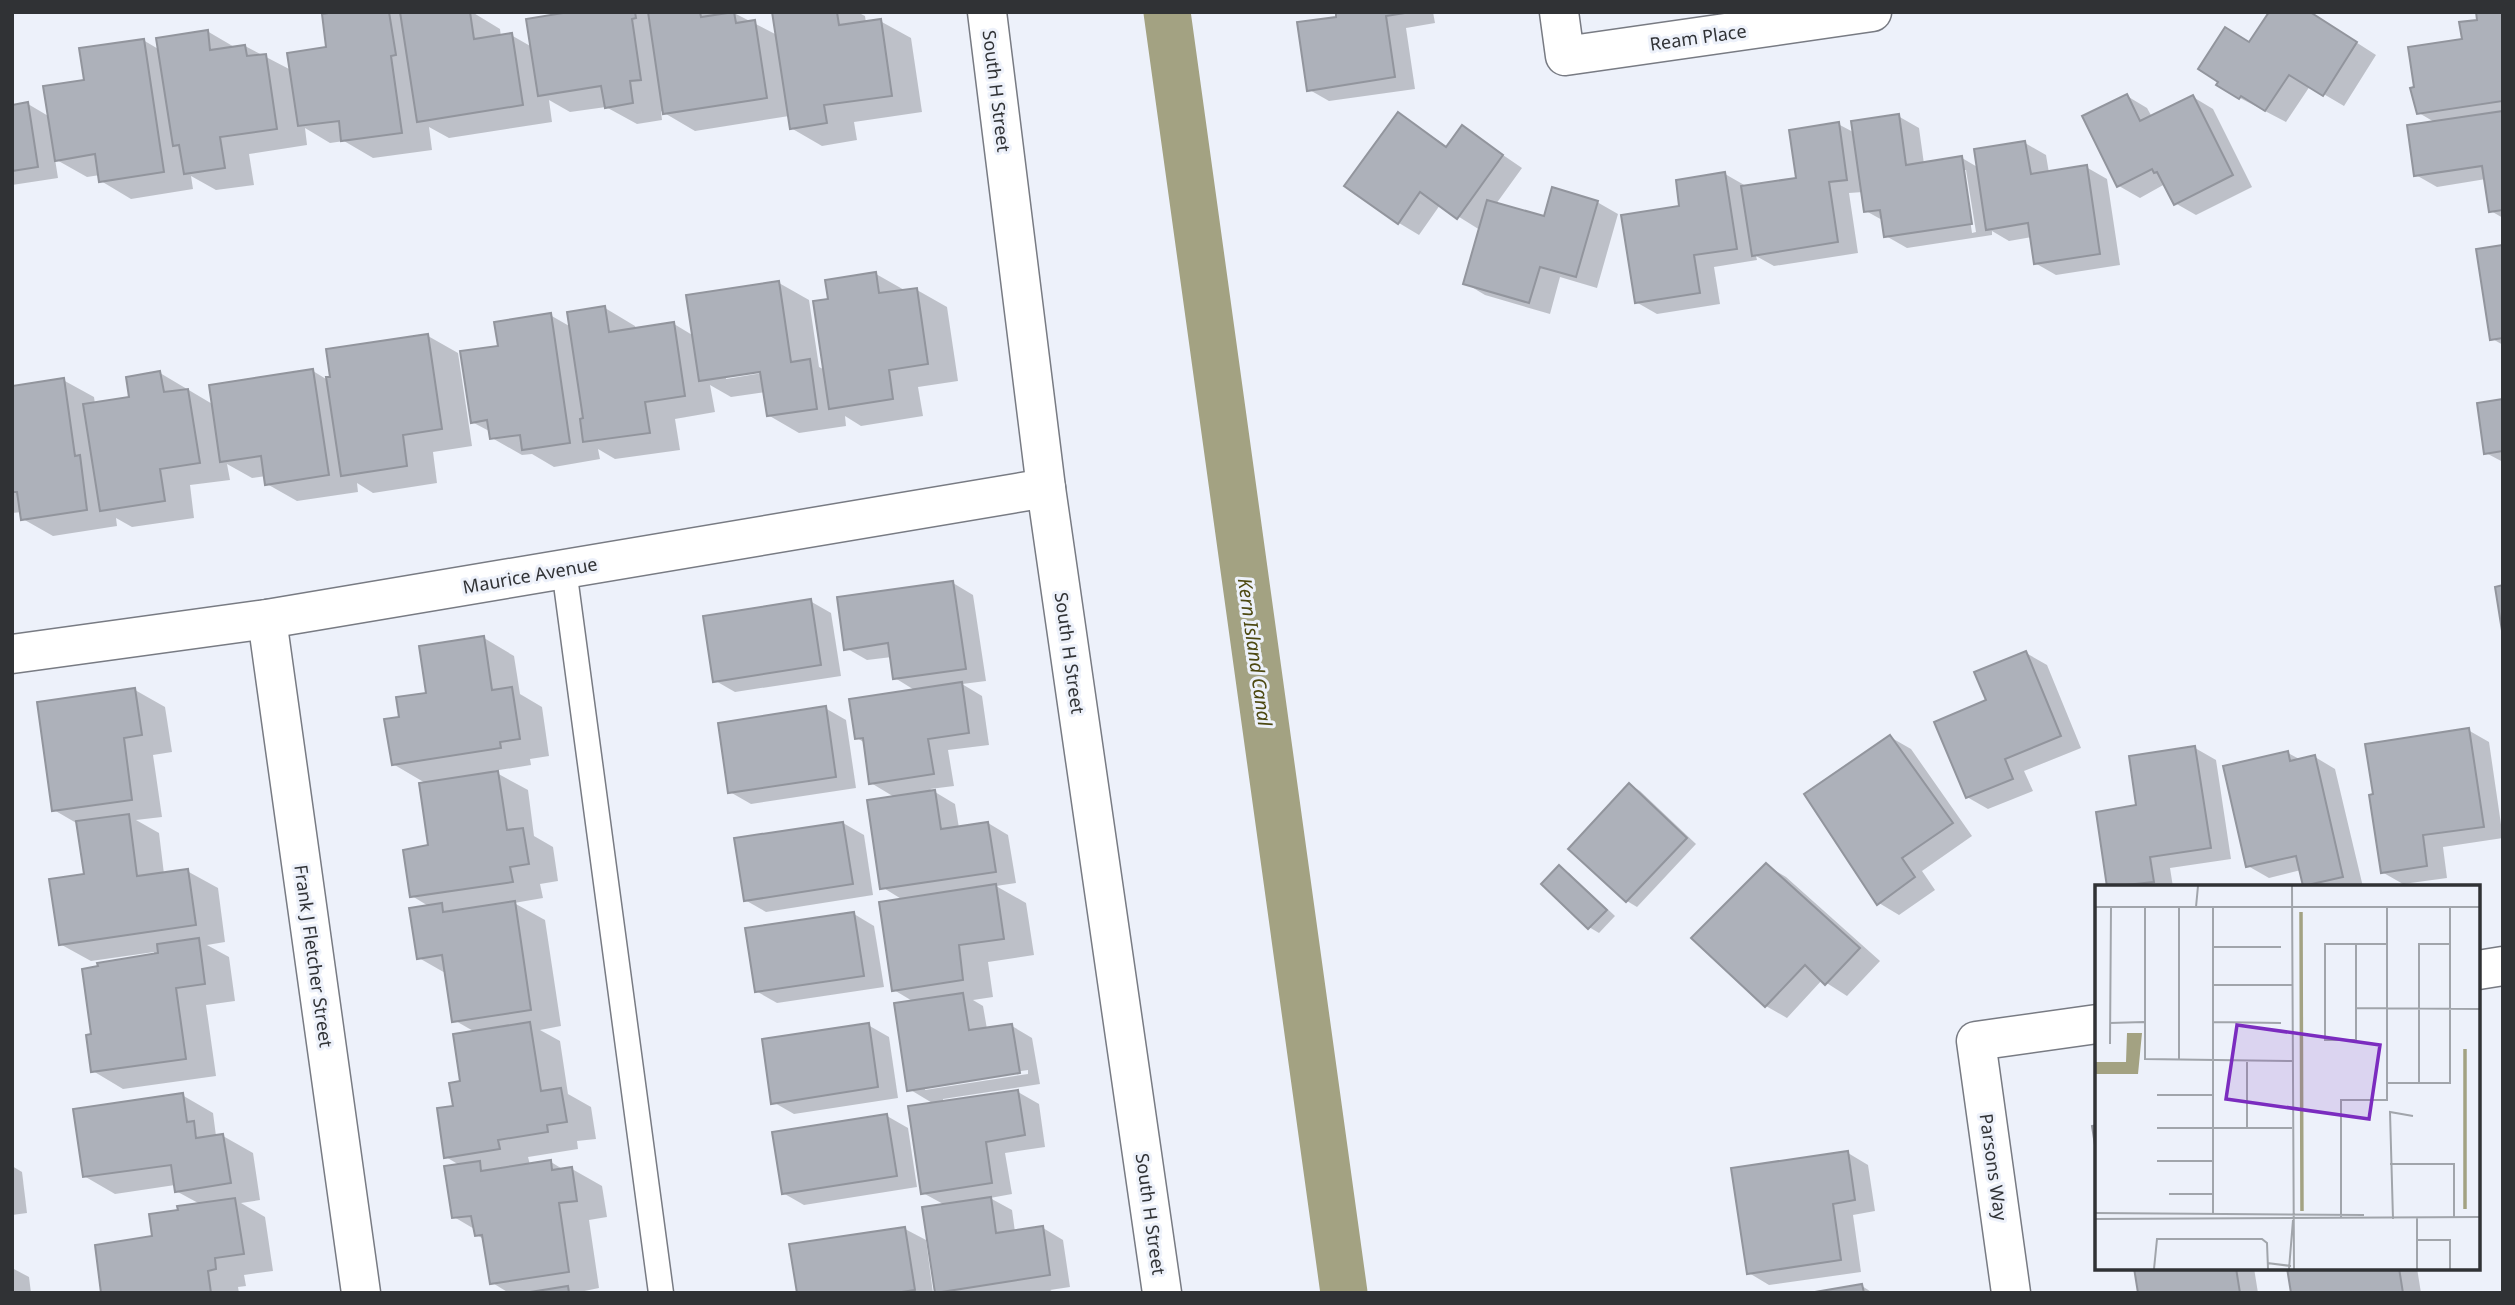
<svg xmlns="http://www.w3.org/2000/svg" width="2515" height="1305" font-family="'Noto Sans',sans-serif">
  <rect width="100%" height="100%" fill="#edf1fa"/>
  <g fill="#0003" fill-rule="evenodd">
    <path d="M347 12H398L402 15V12H472L500 29 501 37 511 35 532 47 571 12 734 13 777 35 774 12H857L865 16 866 23 880 21 911 38 922 112 854 122 857 140 822 146 791 128 789 116 695 131 661 111 662 120 637 124 606 107 570 112 549 100 552 122 449 138 429 127 432 150 373 158 344 141 330 143 305 128 307 145 249 154 254 185 216 190 191 176 193 189 131 199 101 181 100 175 87 177 55 159 58 178 12 185V106L28 104 50 117 85 81 143 40 160 50 207 31 236 48 245 46 291 70 328 49Z"/>
    <path d="M1338 12H1433L1435 23 1406 28 1415 89 1329 101 1308 89 1338 18Z"/>
    <path d="M2309 12 2376 55 2344 106 2310 86 2286 122 2240 98 2250 44Z"/>
    <path d="M2503 12V218L2491 211 2486 179 2437 187 2416 175 2436 123 2419 113 2464 40 2479 21Z"/>
    <path d="M2127 96 2147 108 2152 117 2193 97 2213 109 2252 187 2196 215 2175 203 2165 184 2140 198 2119 186Z"/>
    <path d="M1398 114 1448 147 1462 127 1522 168 1496 204 1545 218 1597 202 1618 214 1597 288 1560 277 1550 314 1485 295 1465 283 1480 230 1440 205 1419 235 1399 223Z"/>
    <path d="M1898 116 1919 128 1924 164 1962 158 1979 168 2025 143 2046 155 2049 173 2086 167 2107 179 2120 265 2056 275 2035 263 2032 237 2009 241 1992 231V235L1907 248 1886 236 1884 221 1866 211 1863 192 1849 193 1858 253 1774 266 1756 256 1757 260 1714 267 1720 304 1657 314 1636 302 1681 207 1725 174 1746 186 1798 179 1838 124 1855 133ZM1963 170H1966L1976 232 1972 233Z"/>
    <path d="M2503 247V345L2491 338Z"/>
    <path d="M876 274 906 291 917 290 947 307 958 381 918 387 923 416 861 426 845 416 846 426 799 433 768 415 765 392 731 397 710 385 715 412 675 419 680 450 615 459 598 449 600 459 554 467 532 454 522 455 492 438 491 432 472 422 500 348 550 315 571 327 605 308 635 326 636 330 674 324 694 336 779 283 809 300 819 367 825 370 830 300ZM769 369V372L726 379V375Z"/>
    <path d="M428 336 458 353 472 446 433 452 437 483 373 493 357 483 358 492 297 501 267 484 266 476 252 478 227 464 230 480 190 485 194 518 132 527 116 518 117 526 53 536 23 519 22 512 12 513V387L63 380 94 397 95 404 131 398 160 373 214 405 313 371 326 379Z"/>
    <path d="M2503 401V462L2486 453Z"/>
    <path d="M953 583 973 595 986 681 962 684 982 696 989 745 948 750 954 786 930 789 955 804 959 828 988 823 1008 835 1016 883 996 886 1026 903 1034 955 988 962 993 997 973 1000 983 1006 987 1029 1012 1026 1032 1038 1040 1084 943 1099V1103L1018 1092 1039 1104 1045 1147 1005 1153 1012 1194 990 1198 1012 1210 1015 1232 1043 1228 1063 1240 1070 1287 1050 1290 1055 1293 937 1292 945 1205 923 1193 934 1104 909 1089 914 1002 894 990 903 900 882 887 896 798 871 783 865 743 857 738 916 691 895 678 892 657 867 660 846 648ZM1028 1070V1074L925 1090V1086Z"/>
    <path d="M810 601 831 613 841 676 735 692 714 680Z"/>
    <path d="M484 638 514 656 520 694 542 707 549 756 530 759 531 765 493 771 528 790 534 836 553 847 558 881 540 884 543 898 514 903 545 920 561 1026 540 1030 560 1041 568 1094 591 1107 596 1139 577 1141 578 1149 528 1157 530 1165 551 1162 564 1170 572 1169 602 1186 607 1217 589 1220 599 1288 575 1293H509L491 1282 485 1240 477 1235 476 1230 454 1217 461 1166 446 1157 455 1107 475 1032 454 1020 447 974 419 958 430 907 412 896 430 847 427 784 393 764 401 718Z"/>
    <path d="M2026 653 2047 665 2081 748 2024 771 2033 791 1988 809 1967 797 1988 701Z"/>
    <path d="M135 690 165 707 172 752 153 755 162 817 136 820 159 833 164 874 187 871 218 888 225 942 207 945 229 957 235 1001 206 1005 216 1076 123 1089 93 1071V1036L154 956V952L91 961 60 944 86 876 78 824 54 810Z"/>
    <path d="M825 708 846 720 856 788 751 804 730 792Z"/>
    <path d="M2468 730 2489 742 2503 838 2443 847 2447 878 2403 884 2382 872Z"/>
    <path d="M1890 737 1911 749 1972 836 1922 871 1935 890 1899 915 1879 903Z"/>
    <path d="M2195 748 2216 760 2231 859 2170 868 2173 887H2109L2138 807Z"/>
    <path d="M2288 753 2301 760 2315 757 2335 769 2363 887H2307L2304 885 2301 870 2269 878 2248 866Z"/>
    <path d="M1630 785 1640 791 1696 844 1637 907 1627 901Z"/>
    <path d="M843 823 864 835 873 895 766 912 745 900Z"/>
    <path d="M1766 865 1786 877 1880 961 1847 996 1822 980 1787 1018 1766 1006 1693 938Z"/>
    <path d="M1559 868 1569 873 1615 916 1599 933 1589 927Z"/>
    <path d="M854 914 874 926 884 987 777 1003 756 991Z"/>
    <path d="M868 1025 889 1037 898 1098 794 1114 773 1102Z"/>
    <path d="M182 1095 213 1113 216 1136H223L253 1153 260 1200 241 1203 265 1217 273 1271 244 1275 246 1286 238 1287 239 1293H103L180 1211 200 1204 176 1191 175 1185 115 1194 84 1176Z"/>
    <path d="M887 1116 908 1128 917 1187 804 1205 783 1193Z"/>
    <path d="M1848 1153 1868 1165 1875 1211 1853 1215 1861 1272 1769 1285 1749 1273Z"/>
    <path d="M12 1166 22 1172 27 1213 12 1215Z"/>
    <path d="M905 1229 926 1240 933 1293H798Z"/>
    <path d="M12 1268 29 1277 31 1293H12Z"/>
    <path d="M2136 1268H2254L2258 1293H2140Z"/>
    <path d="M2289 1268H2417L2421 1293H2293Z"/>
    <path d="M1862 1286 1873 1293H1820Z"/>
  </g>
  <g fill="none" stroke-linecap="round" stroke-linejoin="round">
    <path stroke="#a3a282" stroke-width="47" d="M1167 12 1344 1293"/>
  </g>
  <g fill="#adb1ba" stroke="#92959d" stroke-width="2">
    <path d="M335 12H389L396 55 391 56 402 133 341 141 339 121 298 126 287 53 326 47 322 14Z"/>
    <path d="M400 12H470L474 39 512 33 523 105 417 122Z"/>
    <path d="M635 12 636 18 632 19 641 80 630 81 633 103 605 108 601 86 538 96 526 19 569 12Z"/>
    <path d="M648 12H700L701 17 734 12 736 23 755 20 767 98 663 114Z"/>
    <path d="M772 12H837L839 25 881 19 892 96 824 105 827 123 790 129Z"/>
    <path d="M1336 12H1411L1386 16 1395 77 1307 91 1297 22 1336 17Z"/>
    <path d="M2269 12H2310L2357 42 2323 96 2289 75 2265 111 2241 96 2239 99 2216 85 2218 82 2198 69 2225 27 2249 42Z"/>
    <path d="M2476 12H2503V101L2417 114 2410 88 2414 87 2408 47 2462 39 2459 22 2477 20Z"/>
    <path d="M208 30 210 50 245 45 247 56 266 54 277 129 220 137 225 168 184 174 179 145 173 146 156 38Z"/>
    <path d="M144 39 164 172 99 182 95 154 55 161 43 86 84 80 79 48Z"/>
    <path d="M2127 94 2140 121 2193 95 2233 175 2174 205 2157 172 2154 173 2152 169 2117 187 2082 116Z"/>
    <path d="M28 102 38 167 12 171V105Z"/>
    <path d="M2503 111V210L2489 212 2482 166 2414 176 2407 125Z"/>
    <path d="M1398 112 1446 147 1462 125 1503 155 1457 219 1420 192 1398 224 1344 186Z"/>
    <path d="M1899 114 1906 165 1962 156 1972 224 1884 237 1880 210 1864 212 1851 121Z"/>
    <path d="M1839 122 1847 180 1829 182 1838 242 1752 256 1741 186 1796 178 1789 130Z"/>
    <path d="M2025 141 2031 174 2087 165 2100 254 2034 264 2028 223 1986 230 1974 149Z"/>
    <path d="M1725 172 1737 249 1694 255 1700 293 1635 303 1621 215 1679 206 1676 180Z"/>
    <path d="M1552 187 1598 201 1576 277 1540 267 1529 303 1463 284 1487 200 1544 216Z"/>
    <path d="M2503 245V338L2490 340 2476 249Z"/>
    <path d="M876 272 879 293 917 288 928 364 889 370 893 399 829 409 813 301 828 299 825 280Z"/>
    <path d="M779 281 791 362 810 359 817 409 767 416 760 372 699 381 686 295Z"/>
    <path d="M605 306 609 332 674 322 685 396 645 402 650 433 583 442 580 419 583 418 567 312Z"/>
    <path d="M551 313 570 443 522 450 520 435 490 439 487 420 471 423 460 351 498 346 494 322Z"/>
    <path d="M428 334 442 429 403 435 407 466 341 476 326 377H330L326 349Z"/>
    <path d="M313 369 329 475 265 485 261 456 220 462 209 385Z"/>
    <path d="M160 371 164 392 188 389 200 463 160 469 165 501 100 511 83 404 129 397 126 377Z"/>
    <path d="M64 378 75 456 80 455 87 510 21 520 17 492H12V386Z"/>
    <path d="M2503 399V451L2484 454 2477 403Z"/>
    <path d="M953 581 966 669 893 679 888 643 844 650 837 597Z"/>
    <path d="M2503 585V637L2495 587Z"/>
    <path d="M811 599 821 665 713 682 703 616Z"/>
    <path d="M484 636 492 690 512 687 520 739 500 742 501 748 392 765 384 719 399 717 396 697 426 693 419 646Z"/>
    <path d="M2026 651 2061 736 2005 759 2013 779 1966 798 1934 722 1986 700 1974 672Z"/>
    <path d="M962 682 969 733 928 739 934 774 869 784 863 738 855 739 849 699Z"/>
    <path d="M135 688 142 735 124 738 132 800 52 811 37 702Z"/>
    <path d="M826 706 836 777 728 793 718 723Z"/>
    <path d="M2469 728 2484 827 2423 835 2427 866 2381 873 2369 795 2373 794 2365 744Z"/>
    <path d="M1890 735 1953 823 1902 858 1915 877 1877 905 1804 794Z"/>
    <path d="M2195 746 2211 848 2150 857 2154 882 2107 887 2096 812 2136 805 2129 756Z"/>
    <path d="M2288 751 2290 761 2315 755 2343 877 2303 886 2296 856 2246 867 2223 766Z"/>
    <path d="M498 771 507 830 523 828 529 864 510 867 513 882 410 897 403 850 428 845 419 783Z"/>
    <path d="M1629 783 1687 838 1626 902 1568 849Z"/>
    <path d="M935 790 941 829 988 822 996 872 880 889 867 800Z"/>
    <path d="M129 814 137 876 188 869 196 925 59 945 49 879 84 874 76 821Z"/>
    <path d="M843 822 853 884 744 901 734 838Z"/>
    <path d="M1766 863 1860 948 1825 985 1805 965 1765 1007 1691 938Z"/>
    <path d="M1559 865 1607 910 1588 929 1541 884Z"/>
    <path d="M996 884 1004 939 959 945 963 980 892 991 879 902Z"/>
    <path d="M515 901 531 1010 452 1022 442 955 417 959 409 908 442 903 443 912Z"/>
    <path d="M854 912 864 976 755 992 745 928Z"/>
    <path d="M199 938 205 984 176 988 186 1059 91 1072 86 1035 91 1034 82 969 98 966 97 963 158 953 157 944Z"/>
    <path d="M963 993 969 1030 1012 1024 1020 1073 907 1091 894 1003Z"/>
    <path d="M530 1022 541 1091 561 1088 567 1122 547 1125 548 1132 498 1140 500 1149 444 1158 437 1108 453 1106 449 1083 460 1081 453 1034Z"/>
    <path d="M869 1023 878 1087 771 1104 762 1039Z"/>
    <path d="M1018 1090 1025 1135 986 1142 992 1183 921 1194 908 1106Z"/>
    <path d="M183 1093 187 1122 194 1121 196 1138 223 1134 231 1183 175 1192 171 1165 83 1177 73 1109Z"/>
    <path d="M887 1114 897 1176 782 1194 772 1132Z"/>
    <path d="M2097 1125V1158L2092 1126Z"/>
    <path d="M1848 1151 1855 1200 1833 1204 1841 1260 1747 1274 1731 1168Z"/>
    <path d="M551 1160 552 1170 572 1167 577 1201 559 1203 569 1272 490 1284 482 1235 475 1236 471 1216 452 1218 444 1166 480 1161 481 1171Z"/>
    <path d="M991 1197 996 1233 1043 1226 1050 1275 935 1293 922 1207Z"/>
    <path d="M235 1198 244 1254 215 1258 216 1269 208 1271 211 1293H101L95 1245 152 1236 149 1214 178 1210 177 1206Z"/>
    <path d="M905 1227 915 1290 895 1293H797L789 1244Z"/>
    <path d="M2134 1268H2236L2240 1293H2138Z"/>
    <path d="M2287 1268H2399L2403 1293H2291Z"/>
    <path d="M1862 1284 1864 1293H1809Z"/>
    <path d="M568 1286 569 1293H524Z"/>
  </g>
  <g fill="none" stroke-linecap="round" stroke-linejoin="round">
    <g stroke="#787b83" stroke-width="27">
      <path id="lane" d="M564 569 661 1293"/>
    </g>
    <g stroke="#787b83" stroke-width="41">
      <g id="street">
        <path d="M1559 12 1565 56 1872 12"/>
        <path d="M267 619 361 1293"/>
        <path d="M12 654 267 619 1046 488"/>
        <path d="M2478 970 2503 966"/>
        <path d="M2011 1293 1976 1041 2097 1024"/>
      </g>
    </g>
    <g stroke="#787b83" stroke-width="41">
      <path id="secondary" d="M987 12 1046 488 1162 1293"/>
    </g>
    <use href="#lane" stroke="#fff" stroke-width="24"/>
    <use href="#street" stroke="#fff" stroke-width="38"/>
    <use href="#secondary" stroke="#fff" stroke-width="38"/>
  </g>
  <g text-anchor="middle" dominant-baseline="central" stroke-width="6" stroke-linejoin="round" paint-order="stroke">
    <g font-size="18" fill="#303235" stroke="#edf1fa">
      <text transform="translate(1698 37) rotate(-8)">Ream Place</text>
      <text transform="translate(997 91) rotate(83)">South H Street</text>
      <text transform="translate(530 575) rotate(-10)">Maurice Avenue</text>
      <text transform="translate(1070 653) rotate(82)">South H Street</text>
      <text transform="translate(314 956) rotate(82)">Frank J Fletcher Street</text>
      <text transform="translate(1994 1167) rotate(82)">Parsons Way</text>
      <text transform="translate(1151 1214) rotate(82)">South H Street</text>
    </g>
    <g font-size="19" font-style="italic" fill="#4c4810" stroke="#edf1fa">
      <text transform="translate(1255 652) rotate(82)">Kern Island Canal</text>
    </g>
  </g>
  <g transform="translate(2095 885)">
    <rect width="385" height="385" fill="#edf1fa"/>
    <path d="M32 148H47L43 189H0V177H31Z" fill="#a3a282"/>
    <path fill="none" stroke="#a3a282" stroke-width="3.5" d="M206 27 207 326M370 324V164"/>
    <path fill="none" stroke="#a1a5ab" stroke-width="2" d="M197 1 199 384M0 22H385M50 22V174L197 176M101 22 103 1M261 59V155H230V59H292M118 62H186M118 100H197M261 123 385 124M118 137 186 138M15 138 49 137M15 159 16 22M84 175V22M292 198H355V22M324 198V59H355M62 210H118M62 243H197M152 243V177M62 276H118M295 279H359V332M74 309H118M0 328 269 330M118 329V22M246 333V215H292V22M0 334 385 332M298 334 295 227 318 231M322 355H355V384M172 378 196 381M59 384 62 354H167L172 358 173 384M194 384 198 335M322 384V332"/>
    <path fill="#7b2cbf" fill-opacity="0.15" stroke="#7b2cbf" stroke-width="3.5" d="M142 140 285 160 274 234 131 214Z"/>
    <rect width="385" height="385" fill="none" stroke="#303235" stroke-width="3.5"/>
  </g>
  <rect width="2515" height="1305" fill="none" stroke="#303235" stroke-width="28"/>
</svg>
